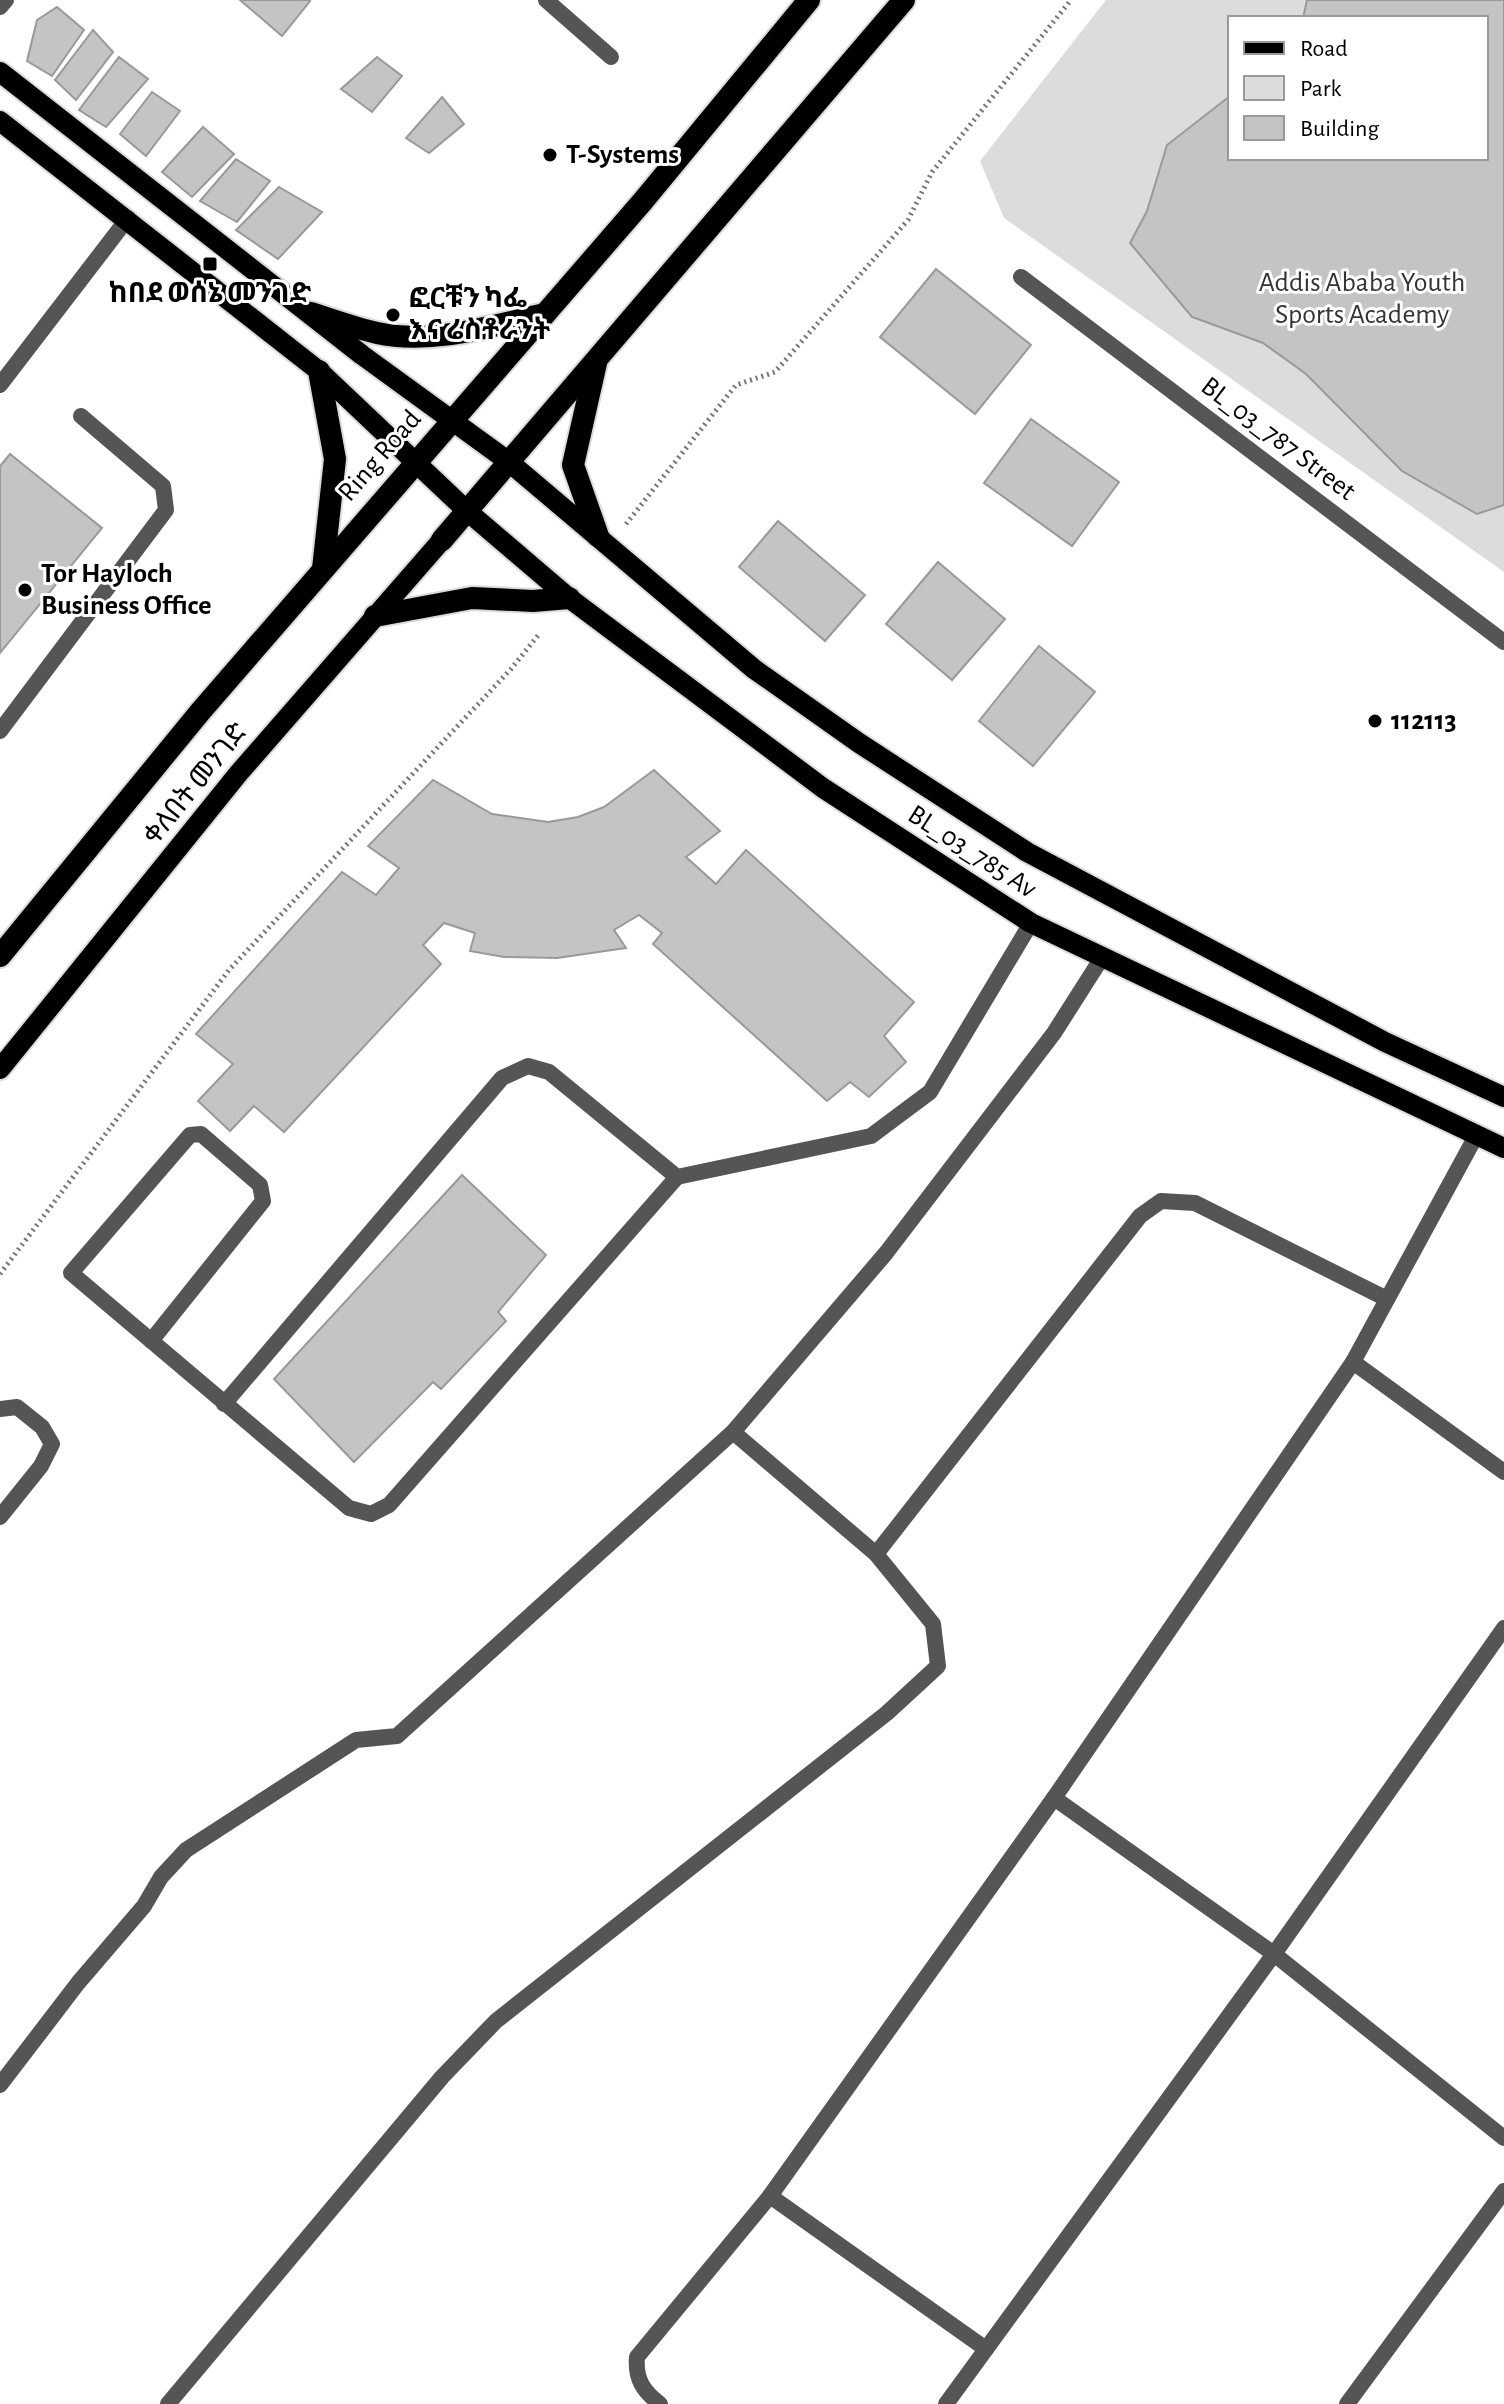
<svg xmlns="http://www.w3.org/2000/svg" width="1504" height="2404" font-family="'Alegreya Sans','Noto Sans Ethiopic',sans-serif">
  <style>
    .green { fill: #dcdcdc; fill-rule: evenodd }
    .building { fill: #c4c4c4; stroke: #999; stroke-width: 2 }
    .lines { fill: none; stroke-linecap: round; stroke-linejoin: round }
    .primary-casing { stroke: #dbdbdb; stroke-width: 24 }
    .trunk-casing { stroke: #dbdbdb; stroke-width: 26 }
    .path { stroke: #777; stroke-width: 5; stroke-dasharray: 2 4; stroke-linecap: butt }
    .service { stroke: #555; stroke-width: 16 }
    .minor { stroke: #555; stroke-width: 16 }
    .primary { stroke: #000; stroke-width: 20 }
    .trunk { stroke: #000; stroke-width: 22 }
    .poi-dot { fill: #000; stroke: #fff; stroke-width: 3 }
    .labels { text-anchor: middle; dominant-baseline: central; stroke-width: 6; stroke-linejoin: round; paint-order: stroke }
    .poi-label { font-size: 28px; font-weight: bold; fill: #000; stroke: #fff; text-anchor: start }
    .park-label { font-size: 28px; fill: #333; stroke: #fff }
    .street-label { font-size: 28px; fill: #000; stroke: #fff }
  </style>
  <rect width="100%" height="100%" fill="#fff"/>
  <path class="green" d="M1106 0H1504V572L1004 218 980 161ZM1230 18H1486V158H1230Z"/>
  <g class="building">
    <path d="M240 0H308L310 1 282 36Z"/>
    <path d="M1307 0H1504V505L1477 514 1402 471 1306 374 1263 343 1192 317 1130 243 1147 211 1167 145 1230 96V158H1486V18H1303Z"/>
    <path d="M57 7 84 30 52 76 27 61 37 20Z"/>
    <path d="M93 30 113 52 76 100 55 80Z"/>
    <path d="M119 57 148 79 106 127 79 110Z"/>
    <path d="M377 57 402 76 372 112 341 89Z"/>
    <path d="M152 92 180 111 146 156 120 134Z"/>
    <path d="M442 97 464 124 429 153 406 138Z"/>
    <path d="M203 127 234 154 192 197 162 172Z"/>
    <path d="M236 159 270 181 237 222 200 201Z"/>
    <path d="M279 187 322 212 278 259 236 230Z"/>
    <path d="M936 269 1031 345 975 414 880 337Z"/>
    <path d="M1031 419 1119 482 1072 546 984 483Z"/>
    <path d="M10 454 102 528 0 653V466Z"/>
    <path d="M778 521 865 595 825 641 739 567Z"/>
    <path d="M938 562 1005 619 952 680 886 624Z"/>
    <path d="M1039 646 1095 692 1033 766 979 721Z"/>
    <path d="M654 770 720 831 686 857 716 884 746 850 914 1002 884 1036 906 1062 869 1097 850 1082 827 1101 653 944 662 933 639 915 614 930 626 948 557 958 504 957 470 951 475 933 444 923 423 945 441 964 284 1132 254 1106 230 1131 198 1101 233 1064 196 1034 342 872 376 895 399 868 368 846 433 780 492 814 548 822 578 817 604 807Z"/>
    <path d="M462 1175 546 1255 498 1312 506 1321 441 1389 433 1382 354 1462 274 1379Z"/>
  </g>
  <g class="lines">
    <g class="primary-casing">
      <g id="primary">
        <path d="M0 72 362 355 509 462 754 669 859 743 1027 852 1385 1042 1504 1097"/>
        <path d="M0 121 319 371 467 511 569 598 823 788 1031 923 1504 1148"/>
        <path d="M0 1069 238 774 442 540"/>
      </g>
    </g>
    <g class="trunk-casing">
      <g id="trunk">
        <path d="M311 313C333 320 355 328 377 333 431 345 492 326 545 314"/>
        <path d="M596 363 573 465 598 536"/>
        <path d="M319 371 335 459 323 569"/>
        <path d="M442 540 904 0"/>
        <path d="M375 616 472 598 533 601 569 598"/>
        <path d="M0 956 200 712 643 201 809 0"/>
      </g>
    </g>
    <g class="path">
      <path d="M626 524 736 385 775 372 908 220 932 172 1071 0"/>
      <path d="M0 1274 229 970 511 669 540 633"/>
    </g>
    <g class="service">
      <path d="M0 731 166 510 163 486 81 416"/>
      <path d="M151 1341 263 1201 260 1185 201 1134 190 1135 71 1273 349 1508 371 1514 389 1505 677 1177"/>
      <path d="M224 1404 502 1078 528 1066 549 1072 677 1177 871 1136 930 1092 1031 923"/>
      <path d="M0 1409 17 1407 42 1427 52 1444 41 1466 0 1517"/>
    </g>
    <g class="minor">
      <path d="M546 0 611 57"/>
      <path d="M0 7 6 0"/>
      <path d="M1021 277 1504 642"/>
      <path d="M0 385 128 218"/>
      <path d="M1353 1362 1504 1472"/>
      <path d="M876 1554 1140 1216 1161 1201 1195 1203 1387 1299"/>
      <path d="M1054 1798 1274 1954 1504 2138"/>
      <path d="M0 2085 78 1983 144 1906 161 1877 186 1850 356 1740 397 1736 733 1432 886 1253 1054 1033 1103 956"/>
      <path d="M770 2196 986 2349"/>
      <path d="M168 2404 442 2077 496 2021 887 1713 938 1666 933 1624 876 1554 733 1432"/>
      <path d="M660 2404C643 2391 635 2379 637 2357L770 2196 1054 1798 1353 1362 1477 1134"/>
      <path d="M946 2404 1274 1954 1504 1628"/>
      <path d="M1347 2404 1504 2191"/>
    </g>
    <use href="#primary" class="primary"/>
    <use href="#trunk" class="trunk"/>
  </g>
  <g class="poi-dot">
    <circle cx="550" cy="155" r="8"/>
    <rect x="202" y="256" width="16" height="16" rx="4"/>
    <circle cx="393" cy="315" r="8"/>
    <circle cx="25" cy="590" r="8"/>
    <circle cx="1375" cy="721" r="8"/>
  </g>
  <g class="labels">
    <g class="poi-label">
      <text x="566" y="155">T-Systems</text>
      <text x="210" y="294" text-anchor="middle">ከበደ ወሰኔ መንገድ</text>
      <text x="409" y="299">ፎርቹን ካፌ<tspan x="409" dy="32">እና ሬስቶራንት</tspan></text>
      <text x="41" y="574">Tor Hayloch<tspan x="41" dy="32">Business Office</tspan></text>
      <text x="1391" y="721">112113</text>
    </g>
    <g class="park-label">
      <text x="1362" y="283">Addis Ababa Youth<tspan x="1362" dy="32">Sports Academy</tspan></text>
    </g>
    <g class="street-label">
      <text transform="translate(1278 439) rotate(37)">BL_03_787 Street</text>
      <text transform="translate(380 456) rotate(-49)">Ring Road</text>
      <text transform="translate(196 784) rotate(-51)">ቀለበት መንገድ</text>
      <text transform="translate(972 852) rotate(33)">BL_03_785 Av</text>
    </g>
  </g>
  <rect x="1228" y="16" width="260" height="144" fill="#ffffff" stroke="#999999" stroke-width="2"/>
  <rect x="1244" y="42" width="40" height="12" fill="#000000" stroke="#999999" stroke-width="2"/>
  <text x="1300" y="56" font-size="24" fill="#000000">Road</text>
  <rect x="1244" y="76" width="40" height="24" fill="#dcdcdc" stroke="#999999" stroke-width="2"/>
  <text x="1300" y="96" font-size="24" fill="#000000">Park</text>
  <rect x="1244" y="116" width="40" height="24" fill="#c4c4c4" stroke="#999999" stroke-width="2"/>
  <text x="1300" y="136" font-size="24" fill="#000000">Building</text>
</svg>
